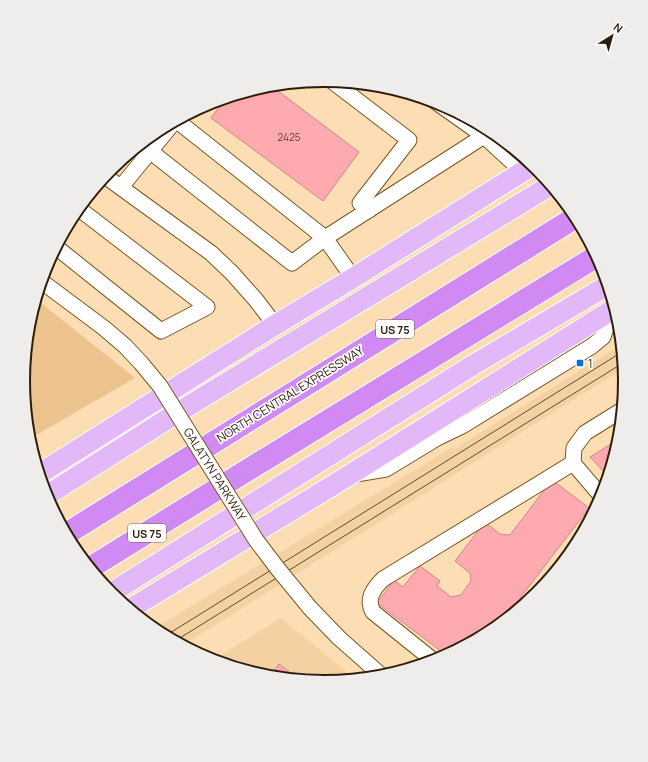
<svg xmlns="http://www.w3.org/2000/svg" width="648" height="762" font-family="Manrope,sans-serif">
  <style>
    .built { fill: #f4d1a2 }
    .green { fill: #ecc38c }
    .building { fill: #ffaab0; stroke: #ca888d }
    .lines { fill: none; stroke-linecap: round; stroke-linejoin: round }
    .minor-casing { stroke: #795723; stroke-width: 17 }
    .major-casing { stroke: #fff; stroke-width: 22 }
    .highway-casing { stroke: #fff; stroke-width: 24 }
    .minor { stroke: #fff; stroke-width: 15 }
    .major { stroke: #e3b8f8; stroke-width: 20 }
    .highway { stroke: #d189f3; stroke-width: 22 }
    .tram { stroke: #5d4a30; stroke-width: 1 }
    .minor-bridge-casing { stroke: #795723; stroke-width: 17; stroke-linecap: butt }
    .minor-bridge { stroke: #fff; stroke-width: 15 }
    .poi-dot { fill: #0072d9; stroke: #fff; stroke-width: 1.5 }
    .labels { text-anchor: middle; dominant-baseline: central; stroke-width: 3.5; stroke-linejoin: round; paint-order: stroke }
    .number-label { font-size: 10px; fill: #624133 }
    .shield { fill: #fff; stroke: #6c6253; stroke-width: 1 }
    .shield-label { font-size: 11px; font-weight: bold; fill: #2d1e09 }
    .poi-label { font-size: 12px; fill: #2d1e09; stroke: #fff; text-anchor: start }
    .street-label { font-size: 12px; fill: #2d1e09; stroke: #fff }
    .rim { fill: none; stroke: #2d1e09; stroke-width: 2 }
  </style>
  <rect width="100%" height="100%" fill="#fdddb3"/>
  <g class="built">
    <path d="M621 345 624 368 183 645 154 629 453 447 454 449Z"/>
    <path d="M281 618 355 679 324 682 265 676 213 660Z"/>
  </g>
  <path class="green" d="M36 299 135 378 29 439 23 381 29 322Z"/>
  <g class="building">
    <path d="M270 85 359 152 323 201 211 118 226 98Z"/>
    <path d="M619 439V440L608 476 590 457Z"/>
    <path d="M552 480 589 508 501 623 491 631 446 655 377 603 394 580 403 587 420 566 440 581 437 586 451 597 461 595 471 581 470 573 455 561 485 522 500 534 510 535Z"/>
    <path d="M279 664 299 680 270 677Z"/>
  </g>
  <g class="lines">
    <g class="minor-casing">
      <g id="minor">
        <path d="M332 81 409 140 360 203 369 210"/>
        <path d="M484 136 523 172"/>
        <path d="M141 144 292 263 325 238 176 120"/>
        <path d="M105 176 211 253 232 273 256 300 275 325"/>
        <path d="M121 187 174 122"/>
        <path d="M56 247 161 331 207 307 78 208"/>
        <path d="M353 278 325 238 484 136 436 102"/>
        <path d="M573 463 574 448 585 433 622 410"/>
        <path d="M356 474 386 469 437 438 462 426 592 346 603 337 612 310"/>
        <path d="M434 661 373 612C366 599 373 589 383 579L573 463 602 497"/>
      </g>
    </g>
    <g class="major-casing">
      <g id="major">
        <path d="M39 474 275 325 353 278 533 165"/>
        <path d="M46 496 177 413 551 185"/>
        <path d="M111 593 473 365 608 285"/>
        <path d="M130 609 348 476 615 308"/>
      </g>
    </g>
    <g class="highway-casing">
      <g id="highway">
        <path d="M66 534 576 217"/>
        <path d="M90 568 246 471 597 256"/>
      </g>
    </g>
    <use href="#minor" class="minor"/>
    <use href="#major" class="major"/>
    <use href="#highway" class="highway"/>
    <g class="tram">
      <path d="M165 636 622 352"/>
      <path d="M175 641 623 363"/>
    </g>
    <g class="minor-bridge-casing">
      <path id="minor-bridge" d="M41 281 104 328 125 346 141 363 160 386 256 540 278 569 310 608 339 638 382 676"/>
    </g>
    <use href="#minor-bridge" class="minor-bridge"/>
  </g>
  <rect class="poi-dot" x="576" y="359" width="8" height="8" rx="2"/>
  <g class="labels">
    <g class="number-label">
      <text x="289" y="137">2425</text>
    </g>
    <g class="shield">
      <rect x="376" y="320" width="38" height="18" rx="3"/>
      <rect x="128" y="524" width="38" height="18" rx="3"/>
    </g>
    <g class="shield-label">
      <text x="395" y="329">US 75</text>
      <text x="147" y="533">US 75</text>
    </g>
    <g class="poi-label">
      <text x="588" y="363">1</text>
    </g>
    <g class="street-label">
      <text transform="translate(290 394) rotate(-32)">NORTH CENTRAL EXPRESSWAY</text>
      <text transform="translate(215 474) rotate(58)">GALATYN PARKWAY</text>
    </g>
  </g>
  <path d="M0 0H648V762H0ZM30 381a294 294 0 1 1 588 0a294 294 0 1 1-588 0Z" fill="#eeedeb" fill-rule="evenodd"/>
  <path class="rim" d="M30 381a294 294 0 1 1 588 0a294 294 0 1 1-588 0Z"/>
  <g transform="translate(612 36) rotate(37)" stroke="#ffffff" stroke-width="3" paint-order="stroke">
  <path d="M0-3L7 15L0 10L-7 15Z" fill="#2d1e09"/>
  <text y="-6" font-size="11" font-weight="bold" text-anchor="middle" fill="#2d1e09">N</text>
  </g>
</svg>
